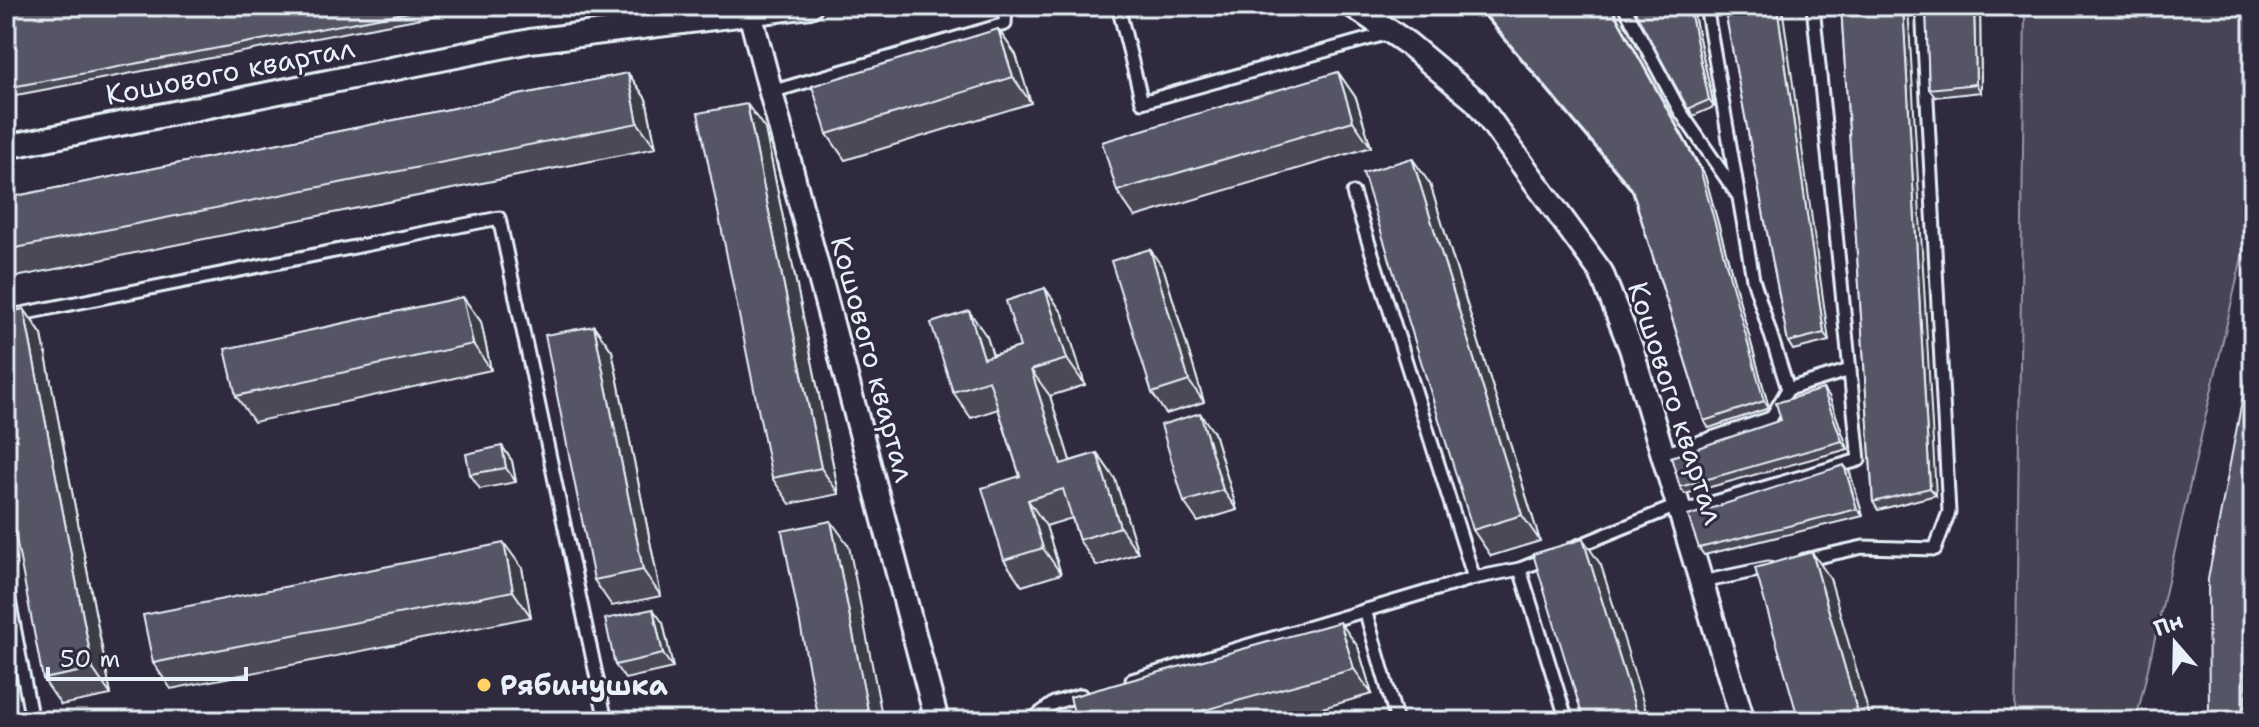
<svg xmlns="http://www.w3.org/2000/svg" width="2259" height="727" font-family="'Shantell Sans',sans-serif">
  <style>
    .green { fill: #464455; stroke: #979aa6; stroke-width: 2 }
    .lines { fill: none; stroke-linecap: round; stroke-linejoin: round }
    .lane-casing { stroke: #e8f1f8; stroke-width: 17 }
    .street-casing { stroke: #e8f1f8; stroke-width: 28 }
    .lane { stroke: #2f2a3d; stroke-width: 11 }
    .street { stroke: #2f2a3d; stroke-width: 22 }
    .wall { fill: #4b4957; stroke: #e8f1f8; stroke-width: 2 }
    .shaded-wall { fill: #3d3c47; stroke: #e8f1f8; stroke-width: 2 }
    .building { fill: #575565; stroke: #e8f1f8; stroke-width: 2 }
    .poi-dot { fill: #ffd166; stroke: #2f2a3d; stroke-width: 3 }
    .labels { text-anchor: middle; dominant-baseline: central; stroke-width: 6; stroke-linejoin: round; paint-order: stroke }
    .street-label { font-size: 28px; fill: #e8f1f8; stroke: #2f2a3d }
    .poi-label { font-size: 28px; font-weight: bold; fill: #e8f1f8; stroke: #2f2a3d; text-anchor: start }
  </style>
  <rect width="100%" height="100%" fill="#2f2a3d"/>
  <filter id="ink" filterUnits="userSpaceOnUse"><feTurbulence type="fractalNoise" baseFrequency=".0125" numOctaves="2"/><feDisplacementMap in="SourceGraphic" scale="16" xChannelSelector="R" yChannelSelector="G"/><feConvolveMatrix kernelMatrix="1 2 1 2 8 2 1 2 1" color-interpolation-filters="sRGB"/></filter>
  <g filter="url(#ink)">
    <path class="green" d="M2025 6H2253V209L2136 721H2015Z"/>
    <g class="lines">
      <g class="lane-casing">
        <g id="lane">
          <path d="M1118 6 1142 102 1389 33"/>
          <path d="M1624 6 1680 111 1737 194"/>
          <path d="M1377 21 1390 6"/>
          <path d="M771 92 1005 24 1006 6"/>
          <path d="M1353 193 1474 578"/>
          <path d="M6 317 499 218 606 721"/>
          <path d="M1788 389 1850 370"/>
          <path d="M1664 454 1771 418 1788 389 1753 279 1706 6"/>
          <path d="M1681 512 1859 460 1813 6"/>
          <path d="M1573 548 1679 505"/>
          <path d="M1550 557 1520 569 1567 721"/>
          <path d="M1804 560 1863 547 1935 549 1949 512 1922 6"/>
          <path d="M1702 582 1768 568"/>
          <path d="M6 584 32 721"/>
          <path d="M1365 610 1397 721"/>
          <path d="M1132 680 1474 578 1520 569"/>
          <path d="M1030 721 1054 703 1081 695"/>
        </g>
      </g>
      <g class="street-casing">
        <g id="street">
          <path d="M1353 6 1407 43 1476 101 1601 272 1631 348 1743 721"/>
          <path d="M750 13 937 721"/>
          <path d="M6 147 530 41 810 6"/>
        </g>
      </g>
      <use href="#lane" class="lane"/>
      <use href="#street" class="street"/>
    </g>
    <g class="wall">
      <path d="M6 6H485L6 97Z"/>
      <path d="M1476 6H1611L1705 176 1769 408 1709 428 1704 421 1632 191Z"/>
      <path d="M1632 6H1692L1714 107 1693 116Z"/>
      <path d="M1724 6 1829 341 1793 350 1788 342Z"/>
      <path d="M1841 6 1936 495 1878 510 1873 502Z"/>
      <path d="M1926 6H1980L1981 92 1935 97 1929 89Z"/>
      <path d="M998 29 1016 55 1031 103 845 160 827 134Z"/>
      <path d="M1338 72 1356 98 1371 147 1135 217 1117 191Z"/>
      <path d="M628 73 646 99 656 148 6 279V198Z"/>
      <path d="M765 129 839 494 790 504 772 478Z"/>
      <path d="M1430 184 1540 541 1491 556 1473 530Z"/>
      <path d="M1164 270 1204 402 1166 414 1152 393Z"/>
      <path d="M1045 288 1063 314 1085 385 1050 396 1070 461 1097 453 1115 479 1138 553 1097 566 1079 540 1072 518 1046 526 1061 574 1022 586 1004 560 1020 476 998 409 971 418 953 392 987 337 993 355 1020 347Z"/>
      <path d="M463 297 481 322 491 370 254 422 236 396Z"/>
      <path d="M24 309 42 335 111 695 61 705 43 679Z"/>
      <path d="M594 326 612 351 661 596 612 606 594 580Z"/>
      <path d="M1823 389 1829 396 1848 449 1685 494 1680 487 1781 420Z"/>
      <path d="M1214 433 1237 510 1198 522 1184 502Z"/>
      <path d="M502 446 512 461 516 482 480 489 470 474Z"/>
      <path d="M1850 473 1863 516 1704 555 1699 548Z"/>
      <path d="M522 568 531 617 171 689 153 663Z"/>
      <path d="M1340 622 1358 647 1372 694 1276 721H1076Z"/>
      <path d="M663 623 673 668 625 679 615 665Z"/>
    </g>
    <g class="shaded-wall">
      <path d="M1610 6 1705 176 1769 408 1764 401Z"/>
      <path d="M1689 6H1692L1714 107 1709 100Z"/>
      <path d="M1777 6H1782L1829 341 1824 333Z"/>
      <path d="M1903 6H1908L1936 495 1930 488Z"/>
      <path d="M1974 6H1980L1981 92 1976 84Z"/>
      <path d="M998 29 1016 55 1031 103 1013 77Z"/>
      <path d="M1338 72 1356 98 1371 147 1353 121Z"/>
      <path d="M628 73 646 99 656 148 638 123Z"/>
      <path d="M747 104 765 129 839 494 821 468Z"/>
      <path d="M1412 158 1430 184 1540 541 1522 515Z"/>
      <path d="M1150 249 1164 270 1204 402 1189 381Z"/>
      <path d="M1045 288 1063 314 1085 385 1067 359Z"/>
      <path d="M463 297 481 322 491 370 473 344Z"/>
      <path d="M24 309 42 335 111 695 93 669Z"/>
      <path d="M969 311 987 337 1002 384 984 358Z"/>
      <path d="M594 326 612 351 661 596 643 570Z"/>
      <path d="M1031 370 1050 396 1079 490 1061 464Z"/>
      <path d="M1823 389 1829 396 1848 449 1842 441Z"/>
      <path d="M1200 413 1214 433 1237 510 1223 490Z"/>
      <path d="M502 446 512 461 516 482 506 468Z"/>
      <path d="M1097 453 1115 479 1138 553 1120 527Z"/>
      <path d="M1844 465 1850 473 1863 516 1857 509Z"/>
      <path d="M1028 500 1046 526 1061 574 1043 548Z"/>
      <path d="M831 521 849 546 883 721H870Z"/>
      <path d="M1583 539 1601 565 1649 721H1639Z"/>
      <path d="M2253 539V574L2251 586 2250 721H2245L2246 578Z"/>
      <path d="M504 543 522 568 531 617 513 591Z"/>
      <path d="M1812 552 1830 578 1871 721H1860Z"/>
      <path d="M653 609 663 623 673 668 663 654Z"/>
      <path d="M1340 622 1358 647 1372 694 1354 669Z"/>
    </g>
    <g class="building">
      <path d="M6 6H441L6 88Z"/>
      <path d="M1478 6H1610L1700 169 1764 401 1704 421 1632 189Z"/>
      <path d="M1632 6H1689L1709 100 1688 109Z"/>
      <path d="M1724 6H1777L1824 333 1788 342Z"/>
      <path d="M1841 6H1903L1930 488 1873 502Z"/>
      <path d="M1926 6H1974L1976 84 1929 89Z"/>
      <path d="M998 29 1013 77 827 134 812 86Z"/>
      <path d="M1338 72 1353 121 1117 191 1102 142Z"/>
      <path d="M628 73 638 123 6 250V198Z"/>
      <path d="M747 104 821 468 772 478 698 113Z"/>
      <path d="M1412 158 1522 515 1473 530 1363 173Z"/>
      <path d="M1150 249 1189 381 1152 393 1111 261Z"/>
      <path d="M1045 288 1067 359 1031 370 1061 464 1097 453 1120 527 1079 540 1063 489 1028 500 1043 548 1004 560 982 488 1020 476 989 380 953 392 931 323 969 311 984 358 1020 347 1006 301Z"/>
      <path d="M463 297 473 344 236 396 225 349Z"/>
      <path d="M24 309 93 669 43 679 6 486V313Z"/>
      <path d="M594 326 643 570 594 580 545 335Z"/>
      <path d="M2253 343V539L2246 578 2245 721H2209L2208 579Z"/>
      <path d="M1823 389 1842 441 1680 487 1671 457 1781 420 1776 403Z"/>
      <path d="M1200 413 1223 490 1184 502 1161 425Z"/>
      <path d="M502 446 506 468 470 474 466 454Z"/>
      <path d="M1844 465 1857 509 1699 548 1688 516Z"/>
      <path d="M831 521 870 721H819L782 531Z"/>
      <path d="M1583 539 1639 721H1584L1533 554Z"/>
      <path d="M504 543 513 591 153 663 143 615Z"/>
      <path d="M1812 552 1860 721H1799L1755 568Z"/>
      <path d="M653 609 663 654 615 665 605 619Z"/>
      <path d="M1340 622 1354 669 1165 721H1076L1070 697Z"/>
    </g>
  </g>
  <circle class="poi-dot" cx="484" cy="685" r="8"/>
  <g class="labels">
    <g class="street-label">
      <text transform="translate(230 71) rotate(-11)">Кошового квартал</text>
      <text transform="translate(873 359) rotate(75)">Кошового квартал</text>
      <text transform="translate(1676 403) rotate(72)">Кошового квартал</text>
    </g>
    <g class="poi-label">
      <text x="500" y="685">Рябинушка</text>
    </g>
  </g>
  <rect width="2259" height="727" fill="none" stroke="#2f2a3d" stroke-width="32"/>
  <rect x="16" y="16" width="2227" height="695" fill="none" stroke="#e8f1f8" stroke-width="3" filter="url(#ink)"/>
  <g transform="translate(2175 643) rotate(340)" stroke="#2f2a3d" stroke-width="6" paint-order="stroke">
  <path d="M0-6L14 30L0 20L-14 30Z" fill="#e8f1f8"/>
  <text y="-12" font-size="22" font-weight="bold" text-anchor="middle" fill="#e8f1f8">Пн</text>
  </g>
  <path d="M48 667v12h198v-12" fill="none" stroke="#e8f1f8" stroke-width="4"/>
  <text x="60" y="667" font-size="24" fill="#e8f1f8" stroke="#2f2a3d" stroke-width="6" paint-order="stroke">50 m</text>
</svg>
